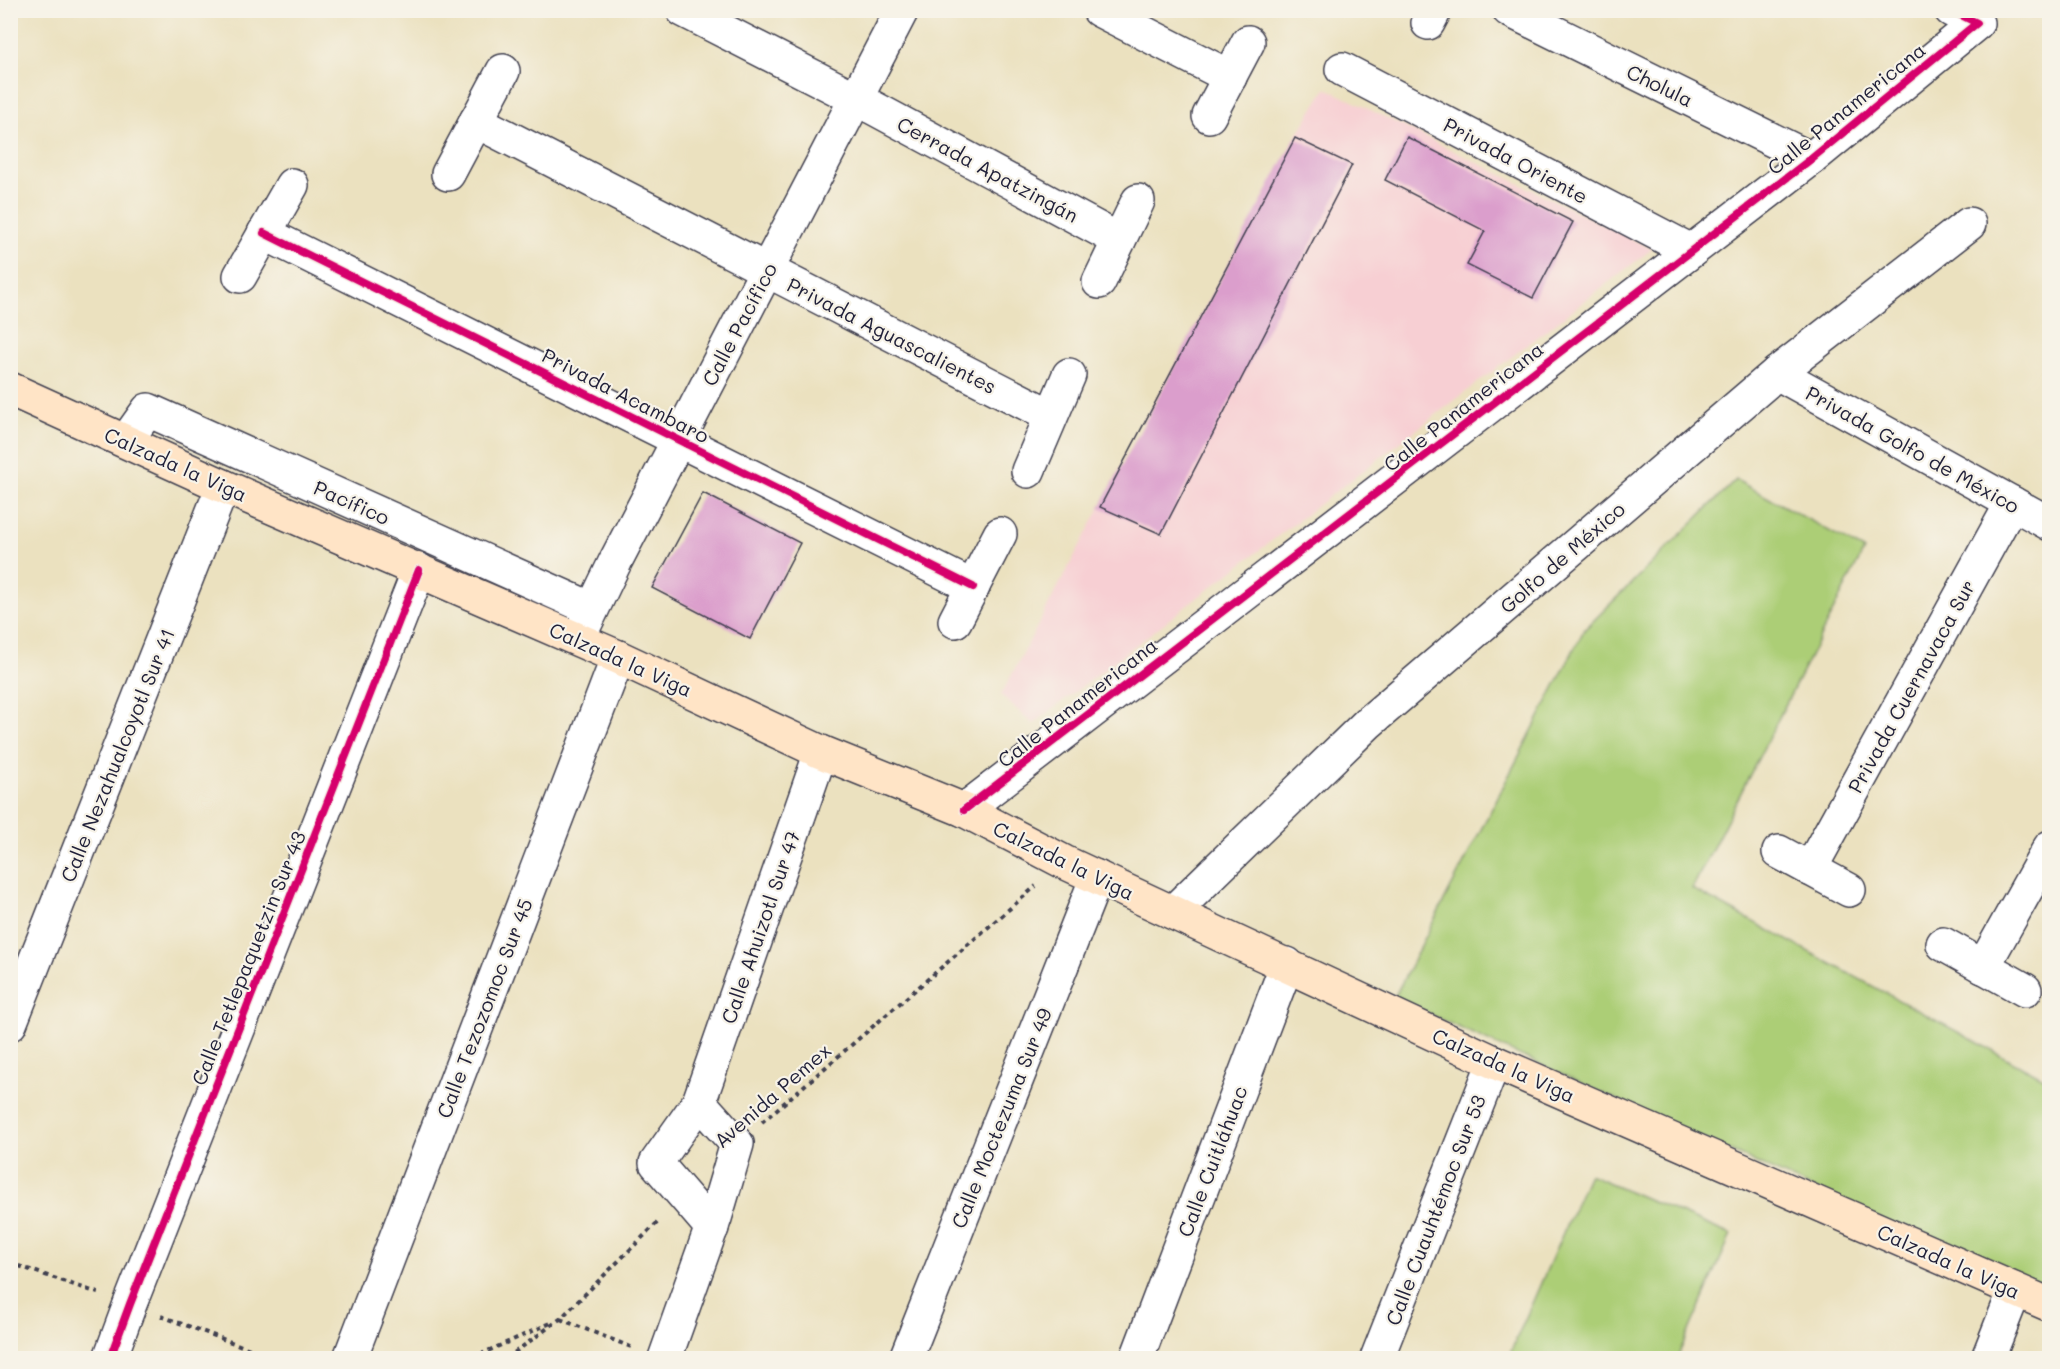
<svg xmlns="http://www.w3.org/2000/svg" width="2060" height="1369" font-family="Mali,sans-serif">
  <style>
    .built { fill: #f7cfd3 }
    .green { fill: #acce76; stroke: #677858; stroke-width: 1.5 }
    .building { fill: #db9ecc }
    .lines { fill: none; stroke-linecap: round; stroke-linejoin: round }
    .minor-casing { stroke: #403f4f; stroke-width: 36 }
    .secondary-casing { stroke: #403f4f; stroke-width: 36 }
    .path { stroke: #403f4f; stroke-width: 4; stroke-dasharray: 4.5 4.5; stroke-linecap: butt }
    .minor { stroke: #fff; stroke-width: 33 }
    .secondary { stroke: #ffe4c6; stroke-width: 33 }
    .cycleway-casing { stroke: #f7f3e8; stroke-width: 11 }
    .cycleway { stroke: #d6006c; stroke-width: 8 }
    .labels { text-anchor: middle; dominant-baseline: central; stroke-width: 4.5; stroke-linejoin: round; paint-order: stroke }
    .street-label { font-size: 20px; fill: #22223b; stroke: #f7f3e8 }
  </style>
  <rect width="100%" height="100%" fill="#f7f3e8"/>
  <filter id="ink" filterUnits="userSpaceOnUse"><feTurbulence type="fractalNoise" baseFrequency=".0167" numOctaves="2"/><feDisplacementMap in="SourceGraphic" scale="12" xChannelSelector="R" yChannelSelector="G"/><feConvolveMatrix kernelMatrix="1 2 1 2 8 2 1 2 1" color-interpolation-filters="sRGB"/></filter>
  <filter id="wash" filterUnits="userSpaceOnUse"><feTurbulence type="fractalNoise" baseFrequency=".008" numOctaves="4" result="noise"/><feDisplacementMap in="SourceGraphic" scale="24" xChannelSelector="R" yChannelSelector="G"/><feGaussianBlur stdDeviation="1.35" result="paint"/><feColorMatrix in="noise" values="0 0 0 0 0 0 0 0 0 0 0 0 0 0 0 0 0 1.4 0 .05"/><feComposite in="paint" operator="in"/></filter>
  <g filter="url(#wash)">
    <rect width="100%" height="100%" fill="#ebe1bf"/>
    <path class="built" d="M1326 88 1652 249 1033 724 1001 695 1295 138Z"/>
    <g class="green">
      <path d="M1736 480 1864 550 1692 889 2049 1081V1296L1394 998 1584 630Z"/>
      <path d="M1589 1174 1731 1235 1677 1358H1508Z"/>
    </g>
    <g id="blocks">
      <g class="building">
        <path d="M1407 137 1573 222 1533 298 1467 265 1485 231 1385 180Z"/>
        <path d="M1295 138 1352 165 1161 534 1100 507Z"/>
        <path d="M703 493 800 543 750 639 652 588Z"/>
      </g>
    </g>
  </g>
  <g filter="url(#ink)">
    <use href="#blocks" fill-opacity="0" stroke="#403f4f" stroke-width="1.5"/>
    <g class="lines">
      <g class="minor-casing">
        <g id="minor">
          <path d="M683 10 857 99 1119 240"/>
          <path d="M1099 10 1230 77"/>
          <path d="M1509 10 1811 159"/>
          <path d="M1428 23 1435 10"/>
          <path d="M1342 69 1691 251"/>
          <path d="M1209 116 1248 42"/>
          <path d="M476 121 1051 416"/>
          <path d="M448 174 503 71"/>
          <path d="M264 233 973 587"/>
          <path d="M240 276 292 185"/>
          <path d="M1099 282 1138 201"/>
          <path d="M1777 373 2050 524"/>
          <path d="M126 441 148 410 592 609"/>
          <path d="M1028 471 1069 375"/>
          <path d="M955 621 1000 534"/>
          <path d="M578 639 616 560 902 10"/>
          <path d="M964 810 1811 159 1977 23 1951 10"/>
          <path d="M1779 852 1849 890"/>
          <path d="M1810 869 2012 503"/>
          <path d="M1173 912 1368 723 1777 373 1969 224"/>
          <path d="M1943 944 2025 990"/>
          <path d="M1983 967 2050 847"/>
          <path d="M10 1024 223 486"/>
          <path d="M712 1228 656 1163 699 1102 821 752"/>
          <path d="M110 1358 130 1304 419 570"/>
          <path d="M350 1358 618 657"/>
          <path d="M665 1358 715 1218 737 1144 699 1102"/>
          <path d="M906 1358 1097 877"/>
          <path d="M1137 1358 1287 964"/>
          <path d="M1377 1358 1494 1062"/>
          <path d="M1988 1358 2015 1290"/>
        </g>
      </g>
      <g class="secondary-casing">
        <path id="secondary" d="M10 389 223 486 618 657 821 752 964 810 1064 862 1494 1062 2050 1305"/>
      </g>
      <g class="path">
        <path d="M762 1122 1036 886"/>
        <path d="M10 1263 98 1293"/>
        <path d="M161 1316 274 1358"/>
        <path d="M560 1319 631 1347"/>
        <path d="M472 1358 553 1322"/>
        <path d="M507 1358 560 1319 659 1221"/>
      </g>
      <use href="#minor" class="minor"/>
      <use href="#secondary" class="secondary"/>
      <g class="cycleway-casing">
        <g id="cycleway">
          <path d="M264 233 973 587"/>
          <path d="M964 810 1811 159 1977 23 1951 10"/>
          <path d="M110 1358 130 1304 419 570"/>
        </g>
      </g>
      <use href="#cycleway" class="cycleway"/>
    </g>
  </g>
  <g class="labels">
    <g class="street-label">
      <text transform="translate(1660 85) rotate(26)">Cholula</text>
      <text transform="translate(1846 108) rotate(-39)">Calle Panamericana</text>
      <text transform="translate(1516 160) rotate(28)">Privada Oriente</text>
      <text transform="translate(988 169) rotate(28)">Cerrada Apatzingán</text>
      <text transform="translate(739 324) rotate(-62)">Calle Pacífico</text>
      <text transform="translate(892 335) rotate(27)">Privada Aguascalientes</text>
      <text transform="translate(626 395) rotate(27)">Privada Acambaro</text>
      <text transform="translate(1463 406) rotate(-38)">Calle Panamericana</text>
      <text transform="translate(1913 449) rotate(29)">Privada Golfo de México</text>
      <text transform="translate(176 464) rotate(24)">Calzada la Viga</text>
      <text transform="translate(352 502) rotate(24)">Pacífico</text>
      <text transform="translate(1562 557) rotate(-41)">Golfo de México</text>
      <text transform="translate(621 659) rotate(24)">Calzada la Viga</text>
      <text transform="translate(1911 686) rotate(-61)">Privada Cuernavaca Sur</text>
      <text transform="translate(1077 702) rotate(-38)">Calle Panamericana</text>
      <text transform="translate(117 755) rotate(-68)">Calle Nezahualcoyotl Sur 41</text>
      <text transform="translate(1064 860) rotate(26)">Calzada la Viga</text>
      <text transform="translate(760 927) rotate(-71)">Calle Ahuizotl Sur 47</text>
      <text transform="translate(248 958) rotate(-68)">Calle Tetlepaquetzin Sur 43</text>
      <text transform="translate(484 1008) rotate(-69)">Calle Tezozomoc Sur 45</text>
      <text transform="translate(1504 1065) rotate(24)">Calzada la Viga</text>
      <text transform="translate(772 1095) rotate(-41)">Avenida Pemex</text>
      <text transform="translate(1001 1118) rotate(-68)">Calle Moctezuma Sur 49</text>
      <text transform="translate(1212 1161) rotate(-69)">Calle Cuitláhuac</text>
      <text transform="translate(1435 1210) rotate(-69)">Calle Cuauhtémoc Sur 53</text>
      <text transform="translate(1949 1261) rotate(24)">Calzada la Viga</text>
    </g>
  </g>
  <rect width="2060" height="1369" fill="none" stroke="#f7f3e8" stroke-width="36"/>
</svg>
